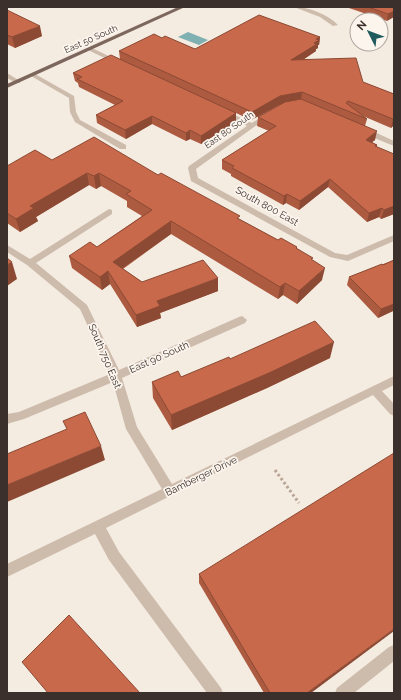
<svg xmlns="http://www.w3.org/2000/svg" width="401" height="700" font-family="Raleway,sans-serif">
  <style>
    .water { fill: #7fb0b2 }
    .lines { fill: none; stroke-linecap: round; stroke-linejoin: round }
    .path { stroke: #b9a596; stroke-width: 3; stroke-dasharray: 2.5 2.5; stroke-linecap: butt }
    .minor { fill: #cdbbac; fill-rule: evenodd }
    .major { fill: #7d675c; fill-rule: evenodd }
    .wall { fill: #ac5a40 }
    .shaded-wall { fill: #8c4a34 }
    .building { fill: #c8694b; stroke: #8c4a34 }
    .labels { text-anchor: middle; dominant-baseline: central; stroke-width: 3.5; stroke-linejoin: round; paint-order: stroke }
    .far-street-label { font-size: 9px; fill: #3b302b; stroke: #fbf5ee }
    .street-label { font-size: 10px; fill: #3b302b; stroke: #fbf5ee }
  </style>
  <rect width="100%" height="100%" fill="#f4ebe1"/>
  <path class="water" d="M188 32 208 40 199 45 178 37Z"/>
  <g class="lines">
    <path class="path" d="M275 470 299 503"/>
    <g class="minor">
      <path d="M294 7C309 7 327 14 338 25L333 26 320 17Z"/>
      <path d="M90 47 121 62 122 63 117 64 88 50V48Z"/>
      <path d="M7 73 20 81V83H16L7 78Z"/>
      <path d="M31 74H35L74 96 76 112 80 120 126 145V149H120L75 122 70 112 69 98 31 76Z"/>
      <path d="M222 111H226L252 123 267 113 272 114 196 169 198 178 335 253 347 255 394 235V241L348 261 330 257 191 181 188 168 189 166 247 126 222 113Z"/>
      <path d="M362 129H368L394 141V146L362 133Z"/>
      <path d="M109 209 112 210V214L36 263 87 305 119 370 239 317 242 316 247 320 245 323 122 378 137 427 172 484 394 376V385L382 391 394 404V416L390 414 373 395 106 528 119 552 221 688 223 693H207L109 560 95 534 7 577V564L162 489 126 429 113 382 24 419 7 424V414L19 412 110 374 80 309 27 265 7 252V245L30 259Z"/>
      <path d="M394 645V661L354 693H335L337 688 389 647Z"/>
    </g>
    <path class="major" d="M178 7H185L7 88V84Z"/>
  </g>
  <g class="wall">
    <path d="M346 7H394L387 21Z"/>
    <path d="M7 10 42 36 15 48 7 44Z"/>
    <path d="M320 37 319 45H318V48L316 49V51L303 60 394 94V126H393L391 128 363 116 367 119 365 126 375 140 372 142 377 145V147L394 214 381 219 379 217 367 222 328 187 299 210 286 203 283 205 231 176V174L222 169V160L269 131 257 126 258 117 282 104 279 105 251 120 236 113V122L201 144 190 139 186 141 152 124 126 139 97 123 96 115 115 105 79 87 78 83 75 81 73 73 120 59 119 51 162 38 195 49Z"/>
    <path d="M52 160 158 175 278 240 297 247V249L313 261 322 280 297 304 283 295 278 299 171 234 123 269 142 282 218 291 160 313 161 318 137 327 110 284 102 290 72 268 69 256 97 247 142 216 127 207V201L101 186 96 189 89 185 36 217 38 221 20 232 7 223V166Z"/>
    <path d="M394 260V312L393 311 378 318 347 285 349 277Z"/>
    <path d="M330 358 267 388 172 430 153 398 152 382 181 377 230 359Z"/>
    <path d="M199 574 311 693H264L199 583Z"/>
  </g>
  <g class="shaded-wall">
    <path d="M394 11V17L387 21 388 14Z"/>
    <path d="M40 26 42 36 15 48 12 37Z"/>
    <path d="M320 37 319 45H318V48L316 49V51L290 68 291 60 316 39Z"/>
    <path d="M302 92 301 101 279 105 251 120 252 112 280 96Z"/>
    <path d="M236 113V122L201 144V136Z"/>
    <path d="M152 116V124L126 139 125 130Z"/>
    <path d="M394 118 393 126 391 128 393 119Z"/>
    <path d="M190 130V139L186 141V133Z"/>
    <path d="M377 131 375 140 364 148 366 140Z"/>
    <path d="M87 173 89 185 36 217 38 221 20 232 16 219 30 206Z"/>
    <path d="M99 173 101 186 96 189 94 176Z"/>
    <path d="M330 179 328 187 299 210 300 201Z"/>
    <path d="M287 194 286 203 283 205 284 196Z"/>
    <path d="M394 206V214L381 219 384 210Z"/>
    <path d="M382 208 379 217 367 222 369 213Z"/>
    <path d="M171 221V234L114 274 113 262Z"/>
    <path d="M12 262 17 279 7 286V265Z"/>
    <path d="M325 268 322 280 297 304 299 291Z"/>
    <path d="M108 271 110 284 102 290 100 277Z"/>
    <path d="M218 278V291L160 313 161 318 137 327 136 315 157 301Z"/>
    <path d="M285 283 283 295 278 299 280 287Z"/>
    <path d="M394 304V309L393 311 378 318 381 309Z"/>
    <path d="M334 342 330 358 267 388 172 430 171 415Z"/>
    <path d="M101 446 105 460 7 502V485Z"/>
    <path d="M394 629V631L311 693H307Z"/>
  </g>
  <g class="building">
    <path d="M368 7H394V11L388 14Z"/>
    <path d="M7 10 40 26 12 37 7 35Z"/>
    <path d="M259 15 320 37 316 39 319 40 314 43 317 44 291 60 356 58 363 82 394 94V118L393 119 348 101 346 103 367 119 302 92 280 96 252 112 119 51 154 34 162 38 165 36 195 49Z"/>
    <path d="M111 55 236 113 201 136 190 130 186 133 152 116 125 130 96 115 123 101 77 79 82 77 73 73Z"/>
    <path d="M301 99 377 131 366 140 377 145 375 146 394 154V206L384 210 382 208 369 213 330 179 300 201 287 194 284 196 232 168 234 166 222 160 276 126 258 117 285 102Z"/>
    <path d="M94 137 158 175 161 173 240 216 237 218 278 240 281 238 297 247 296 248 313 258 311 259 325 268 299 291 285 283 280 287 171 221 113 262 142 282 203 260 218 278 157 301 160 306 136 315 108 271 100 277 69 256 90 242 97 247 152 210 126 194 131 191 99 173 94 176 87 173 30 206 34 208 16 219 7 213V166L35 150 52 160Z"/>
    <path d="M7 258 12 262 7 265Z"/>
    <path d="M394 260V304L381 309 349 277 382 264 383 265Z"/>
    <path d="M315 321 334 342 269 373 171 415 152 382 178 371 181 377 229 357 230 359Z"/>
    <path d="M85 412 101 446 7 485V454L67 429 63 421Z"/>
    <path d="M394 453V629L307 693H270L199 574Z"/>
    <path d="M69 615 140 693H48L22 662Z"/>
  </g>
  <g class="labels">
    <g class="far-street-label">
      <text transform="translate(91 39) rotate(-24)">East 50 South</text>
      <text transform="translate(229 130) rotate(-35)">East 80 South</text>
    </g>
    <g class="street-label">
      <text transform="translate(267 206) rotate(29)">South 800 East</text>
      <text transform="translate(105 356) rotate(67)">South 750 East</text>
      <text transform="translate(159 357) rotate(-24)">East 90 South</text>
      <text transform="translate(201 476) rotate(-26)">Bamberger Drive</text>
    </g>
  </g>
  <rect width="401" height="700" fill="none" stroke="#3b302b" stroke-width="16"/>
  <g transform="translate(369 32) rotate(312)"><circle r="19" fill="#fbf5ee" stroke="#aea6a0"/>
  <path d="M0-3L7 15L0 10L-7 15Z" fill="#1f5a5e"/>
  <text y="-6" font-size="11" font-weight="bold" text-anchor="middle" fill="#3b302b">N</text>
  </g>
</svg>
